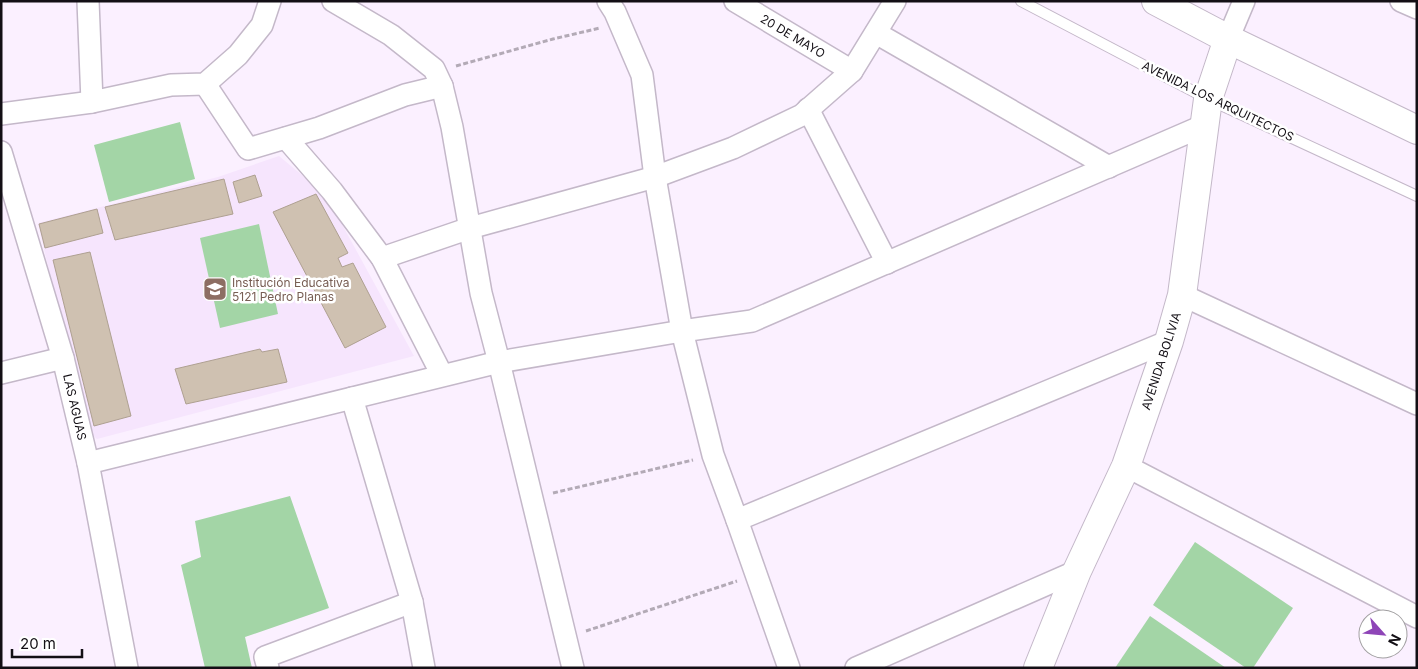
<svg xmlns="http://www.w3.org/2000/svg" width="1418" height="669" font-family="Inter,sans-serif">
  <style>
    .built { fill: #f6e5fd }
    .green { fill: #a3d5a6 }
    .building { fill: #cfc1b1; stroke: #aea091 }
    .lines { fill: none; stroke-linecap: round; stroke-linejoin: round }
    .lane-casing { stroke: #c4b8c9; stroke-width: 12 }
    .street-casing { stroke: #c4b8c9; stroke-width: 24 }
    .secondary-casing { stroke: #c4b8c9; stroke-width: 30 }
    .primary-casing { stroke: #c4b8c9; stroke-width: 30 }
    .path { stroke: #b3aab6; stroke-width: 3; stroke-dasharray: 5 2.5; stroke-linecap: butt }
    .lane { stroke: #fff; stroke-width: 10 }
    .street { stroke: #fff; stroke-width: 21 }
    .secondary { stroke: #fff; stroke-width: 28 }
    .primary { stroke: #fff; stroke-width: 28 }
    .labels { text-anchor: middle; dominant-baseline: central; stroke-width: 5; stroke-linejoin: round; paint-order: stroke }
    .street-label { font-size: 12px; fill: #130f15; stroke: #fff }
    .education-label { font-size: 12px; fill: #785e54; stroke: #fff; text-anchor: start }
  </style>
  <rect width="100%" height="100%" fill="#fbf0ff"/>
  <path class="built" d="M279 156 326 195 414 356 97 439 90 433 70 362 38 223 218 177Z"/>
  <g class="green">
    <path d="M180 122 195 179 109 202 94 145Z"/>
    <path d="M259 224 278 314 220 328 200 238Z"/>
    <path d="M290 496 329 608 245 637 252 668H205L181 565 201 557 195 521Z"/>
    <path d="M1195 542 1293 608 1253 668H1246L1153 605Z"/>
    <path d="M1150 616 1226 668H1115Z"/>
  </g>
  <g class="building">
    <path d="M255 175 262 196 239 203 233 182Z"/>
    <path d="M224 179 233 214 115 240 105 207Z"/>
    <path d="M316 194 348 253 338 258 342 267 353 263 386 327 345 348 273 212Z"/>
    <path d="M97 209 103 233 45 248 39 224Z"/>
    <path d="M90 252 131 416 94 426 53 260Z"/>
    <path d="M260 349 262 352 278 349 287 382 186 404 175 369Z"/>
  </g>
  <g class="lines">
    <g class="lane-casing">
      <path id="lane" d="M1021 1 1208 99 1417 196"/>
    </g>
    <g class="street-casing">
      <g id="street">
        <path d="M88 1 92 102"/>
        <path d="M333 1 391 35 434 69 442 86 452 127 481 293 499 362 573 668"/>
        <path d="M608 1 615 12 642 75 655 177 682 331 713 455 737 520 789 668"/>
        <path d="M735 1 852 71"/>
        <path d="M1401 1 1417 8"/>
        <path d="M876 33 1109 167"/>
        <path d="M1228 39 1244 1"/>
        <path d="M205 84 248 149 319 128 405 95 442 86"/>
        <path d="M808 109 887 263"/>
        <path d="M1 114 92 102 171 85 205 84 238 55 262 25 270 1"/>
        <path d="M286 138 332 191 382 258 442 375"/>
        <path d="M1 152 63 358 88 463 127 668"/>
        <path d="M382 258 470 228 655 177 733 148 802 115 852 71 895 1"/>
        <path d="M1182 295 1417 404"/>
        <path d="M1 373 63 358"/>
        <path d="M352 398 412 602 424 668"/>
        <path d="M88 463 499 362 682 331 752 321 1205 125"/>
        <path d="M1126 466 1417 617"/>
        <path d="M737 520 1169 341"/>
        <path d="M268 668 265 657 412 602"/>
        <path d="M856 668 1077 571"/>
      </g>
    </g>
    <g class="secondary-casing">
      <path id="secondary" d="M1038 668 1077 571 1126 466 1169 341 1182 295 1208 99 1228 39"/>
    </g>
    <g class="primary-casing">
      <path id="primary" d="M1156 1 1228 39 1417 130"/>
    </g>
    <g class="path">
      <path d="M456 66 553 39 600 28"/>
      <path d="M553 493 693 460"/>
      <path d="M586 631 737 581"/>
    </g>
    <use href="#lane" class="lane"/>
    <use href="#street" class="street"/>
    <use href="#secondary" class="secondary"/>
    <use href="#primary" class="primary"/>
  </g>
  <defs>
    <g id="school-square" transform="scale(1.25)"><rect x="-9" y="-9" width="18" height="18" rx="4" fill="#8d6e63" stroke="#fff"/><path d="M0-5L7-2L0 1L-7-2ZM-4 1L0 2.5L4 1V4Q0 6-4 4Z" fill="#fff"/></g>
  </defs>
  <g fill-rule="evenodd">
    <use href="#school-square" x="215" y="289"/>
  </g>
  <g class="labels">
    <g class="street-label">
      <text transform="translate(793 36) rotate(31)">20 DE MAYO</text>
      <text transform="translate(1218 101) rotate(26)">AVENIDA LOS ARQUITECTOS</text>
      <text transform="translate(1161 361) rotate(-72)">AVENIDA BOLIVIA</text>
      <text transform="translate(75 407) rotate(77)">LAS AGUAS</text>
    </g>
    <g class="education-label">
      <text x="232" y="282">Institución Educativa<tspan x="232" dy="14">5121 Pedro Planas</tspan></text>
    </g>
  </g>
  <rect width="1418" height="669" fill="none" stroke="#130f15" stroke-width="5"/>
  <g transform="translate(1383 634) rotate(117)"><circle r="24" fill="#ffffff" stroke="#a19fa1"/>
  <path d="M0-4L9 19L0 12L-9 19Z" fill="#8e45b7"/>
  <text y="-8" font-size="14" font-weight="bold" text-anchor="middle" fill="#130f15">N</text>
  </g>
  <path d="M12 649v8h70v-8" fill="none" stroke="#130f15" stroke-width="2.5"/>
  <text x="20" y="649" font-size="15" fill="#130f15" stroke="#ffffff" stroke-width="4" paint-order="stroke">20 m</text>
</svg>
